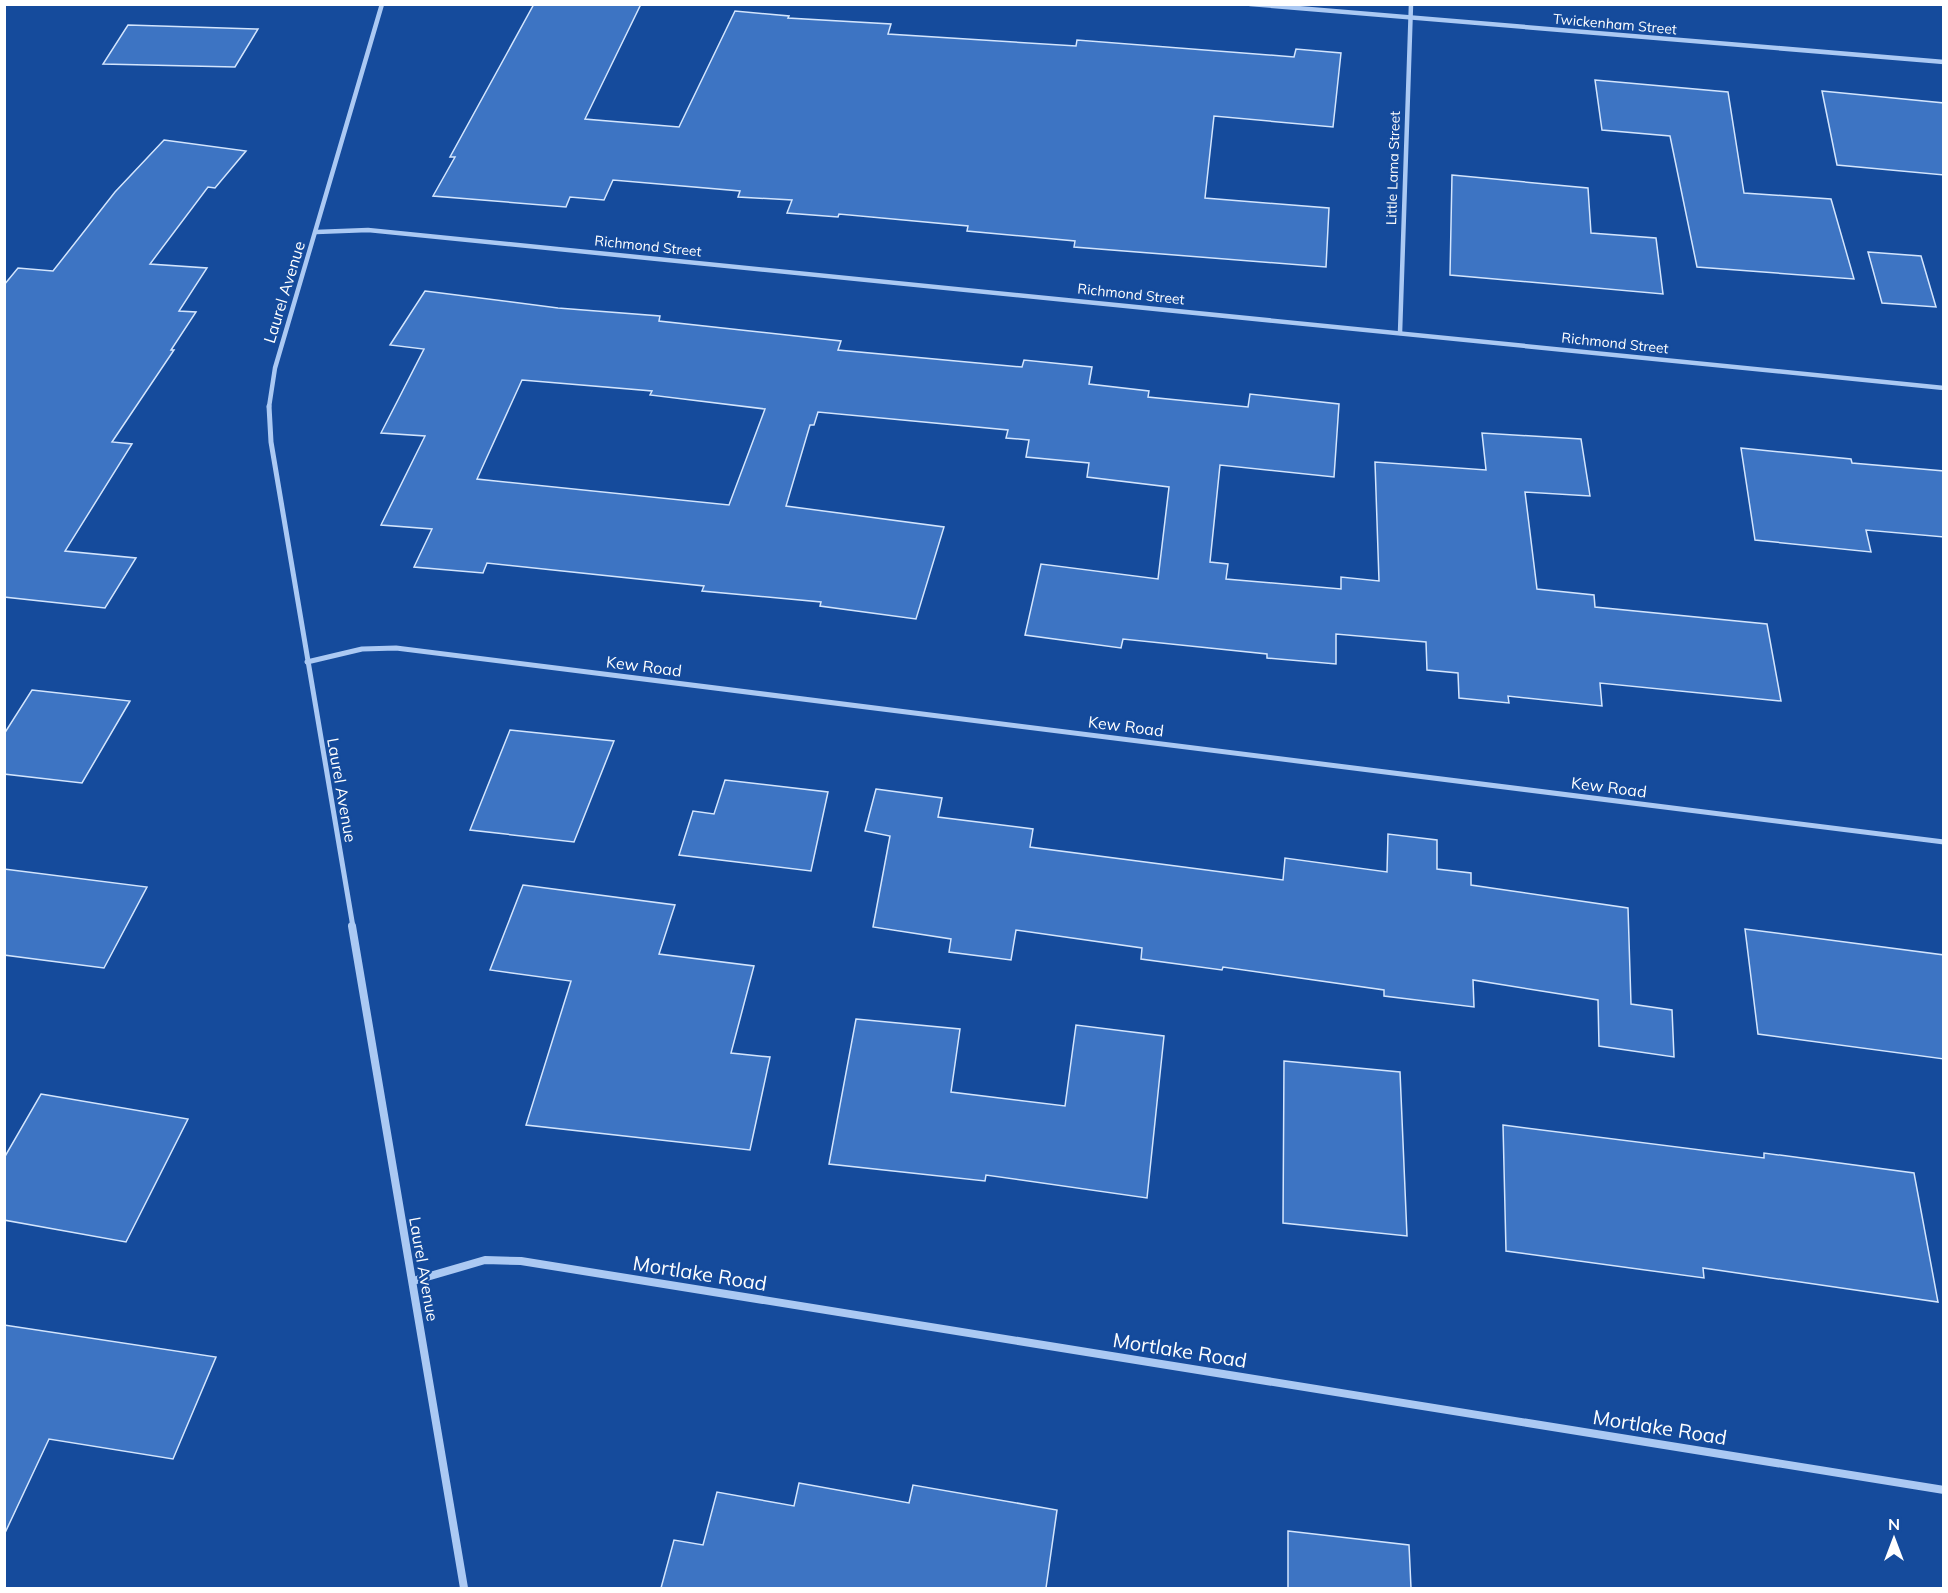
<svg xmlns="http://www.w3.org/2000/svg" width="1948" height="1593" font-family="Mulish,sans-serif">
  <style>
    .building { fill: #3d74c3; stroke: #d3e5fd; stroke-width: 1.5; fill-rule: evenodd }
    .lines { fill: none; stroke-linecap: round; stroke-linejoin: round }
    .street-far2 { stroke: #abc9f3; stroke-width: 4.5 }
    .street-far1 { stroke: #abc9f3; stroke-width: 5 }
    .street { stroke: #abc9f3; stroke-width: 8 }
    .labels { text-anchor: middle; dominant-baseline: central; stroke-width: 4.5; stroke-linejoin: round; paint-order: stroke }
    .far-street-label { font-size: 14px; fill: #fff; stroke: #154b9c }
    .street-label { font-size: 16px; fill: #fff; stroke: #154b9c }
    .near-street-label { font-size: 20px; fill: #fff; stroke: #154b9c }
  </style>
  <rect width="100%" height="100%" fill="#154b9c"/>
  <g class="building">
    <path d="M534 4H641L585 119 679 127 735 11 789 16 788 18 891 24 888 34 1076 46 1077 40 1294 57 1296 49 1341 53 1333 127 1214 116 1205 198 1329 208 1326 267 1074 247 1075 241 967 231 968 226 839 214 838 217 787 213 792 200 738 197 740 191 613 180 604 200 570 197 566 207 433 196 455 157H450Z"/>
    <path d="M128 25 258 29 235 67 103 64Z"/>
    <path d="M1595 80 1728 92 1744 193 1831 199 1854 279 1697 267 1670 136 1602 130Z"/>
    <path d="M1822 91 1944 103V175L1837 165Z"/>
    <path d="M164 140 246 151 215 188 208 187 150 264 207 268 179 311 196 312 171 350H174L112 442 132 444 65 551 136 558 105 608 4 597V285L18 268 53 271 115 192Z"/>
    <path d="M1452 175 1588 188 1591 233 1656 238 1663 294 1450 275Z"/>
    <path d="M1868 252 1921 256 1936 307 1882 303Z"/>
    <path d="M425 291 558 308 660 316 659 321 841 341 838 350 1022 367 1024 360 1092 367 1089 384 1149 391 1148 397 1248 407 1250 394 1339 404 1334 477 1220 465 1210 562 1228 564 1226 579 1341 589V577L1379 581 1375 462 1486 470 1482 433 1581 439 1590 496 1525 492 1537 589 1594 595 1595 607 1767 624 1781 701 1600 683 1602 706 1508 696 1509 703 1459 698 1458 673 1427 670 1426 642 1336 634V664L1267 658V654L1123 639 1121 648 1025 635 1041 564 1158 579 1169 487 1087 477 1089 463 1026 457 1029 440 1006 438 1008 430 818 412 814 425H810L786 506 944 527 916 619 820 606 821 602 702 591 704 586 487 563 483 573 414 567 432 529 381 525 425 436 381 433 424 349 390 345ZM522 380 652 391 650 395 765 409 729 505 477 479Z"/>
    <path d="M1741 448 1851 459 1852 463 1944 471V537L1866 530 1871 552 1755 540Z"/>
    <path d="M32 690 130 701 82 783 4 774V734Z"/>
    <path d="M510 730 614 741 574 842 470 830Z"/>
    <path d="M725 780 828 792 811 871 679 855 693 811 714 814Z"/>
    <path d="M876 789 942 798 938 817 1033 829 1030 847 1283 880 1285 858 1387 872 1388 834 1437 840V869L1471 873V885L1628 908 1631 1004 1672 1010 1674 1057 1599 1046 1598 1000 1473 980 1474 1007 1384 996V990L1223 967 1222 970 1141 959 1142 948 1016 930 1011 960 949 952 951 939 873 927 890 836 865 831Z"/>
    <path d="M4 869 147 887 104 968 4 955Z"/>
    <path d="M523 885 675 905 659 954 754 966 731 1053 770 1057 750 1150 526 1125 571 981 490 970Z"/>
    <path d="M1745 929 1944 955V1059L1758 1034Z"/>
    <path d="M856 1019 960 1029 951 1092 1065 1106 1076 1025 1164 1036 1147 1198 986 1175 985 1181 829 1164Z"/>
    <path d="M1284 1061 1400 1072 1407 1236 1283 1223Z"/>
    <path d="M41 1094 188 1119 126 1242 4 1220V1158Z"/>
    <path d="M1503 1125 1764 1158V1153L1914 1173 1938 1302 1703 1268 1704 1278 1506 1251Z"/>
    <path d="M4 1325 216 1357 173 1459 49 1439 4 1535Z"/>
    <path d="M799 1483 909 1503 913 1485 1057 1510 1046 1588H661L674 1540 703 1545 717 1492 794 1506Z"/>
    <path d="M1288 1531 1409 1545 1411 1588H1288Z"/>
  </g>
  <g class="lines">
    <g class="street-far2">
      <path d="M1250 4 1944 62"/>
      <path d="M316 232 368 230 1944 388"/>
      <path d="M1400 333 1411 4"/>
      <path d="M269 407 275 368 382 4"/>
    </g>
    <g class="street-far1">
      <path d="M269 406 271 442 353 927"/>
      <path d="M307 662 362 649 396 648 1944 842"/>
    </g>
    <g class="street">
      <path d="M352 926 464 1588"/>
      <path d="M413 1281 485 1260 521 1261 1944 1490"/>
    </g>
  </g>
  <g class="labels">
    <g class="far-street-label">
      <text transform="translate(1615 24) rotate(5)">Twickenham Street</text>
      <text transform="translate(1393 168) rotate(-88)">Little Lama Street</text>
      <text transform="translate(648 246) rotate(6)">Richmond Street</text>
      <text transform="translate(1131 294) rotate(6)">Richmond Street</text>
      <text transform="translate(1615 343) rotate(6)">Richmond Street</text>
    </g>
    <g class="street-label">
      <text transform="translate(284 292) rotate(-73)">Laurel Avenue</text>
      <text transform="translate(644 666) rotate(7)">Kew Road</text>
      <text transform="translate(1126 726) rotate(7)">Kew Road</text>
      <text transform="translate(1609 787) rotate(7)">Kew Road</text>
      <text transform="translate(342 790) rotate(80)">Laurel Avenue</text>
      <text transform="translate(424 1269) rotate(80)">Laurel Avenue</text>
    </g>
    <g class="near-street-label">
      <text transform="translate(700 1273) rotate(9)">Mortlake Road</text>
      <text transform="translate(1180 1350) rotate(9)">Mortlake Road</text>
      <text transform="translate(1660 1427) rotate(9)">Mortlake Road</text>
    </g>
  </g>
  <rect width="1948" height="1593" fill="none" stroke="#ffffff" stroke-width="12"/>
  <g transform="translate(1894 1539)" stroke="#154b9c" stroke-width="4.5" paint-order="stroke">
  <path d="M0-4.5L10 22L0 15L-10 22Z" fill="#ffffff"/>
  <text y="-9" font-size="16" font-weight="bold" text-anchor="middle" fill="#ffffff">N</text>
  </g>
</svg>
